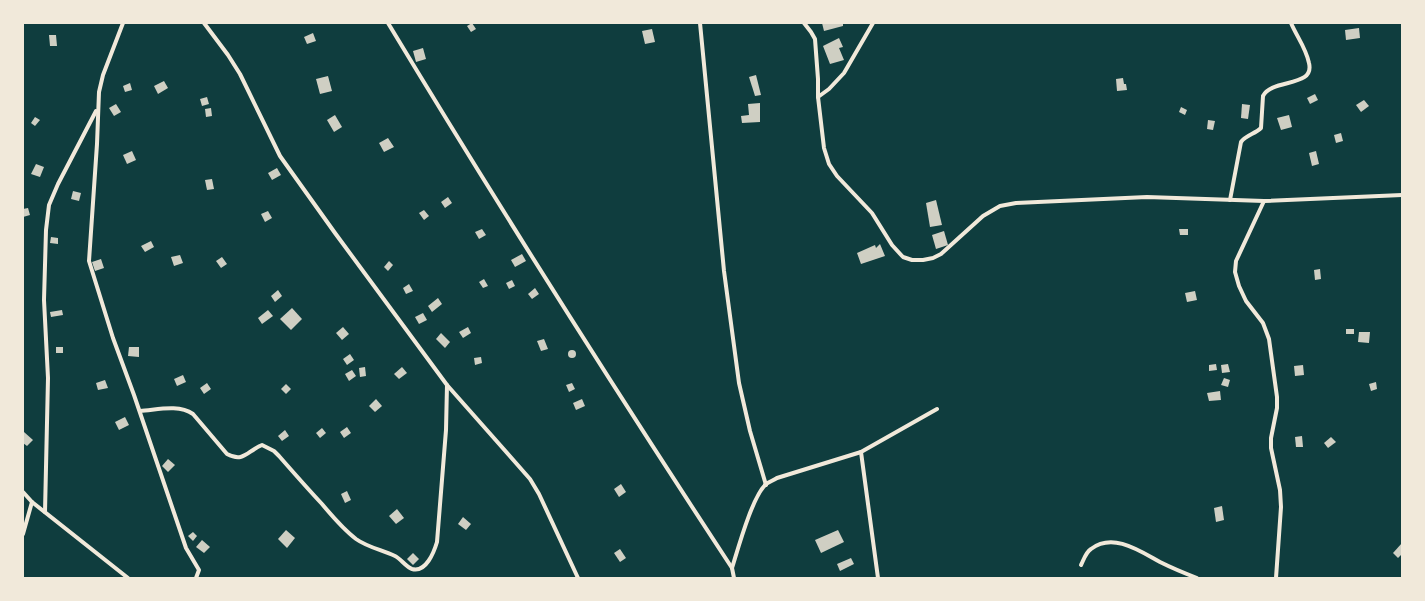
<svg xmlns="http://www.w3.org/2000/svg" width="1425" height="601" font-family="'Times New Roman',serif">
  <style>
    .building { fill: #cfcfc3 }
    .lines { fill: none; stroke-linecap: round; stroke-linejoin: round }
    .minor { stroke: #f1e9da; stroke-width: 4 }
  </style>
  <rect width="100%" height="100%" fill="#0f3d3e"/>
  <g class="building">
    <path d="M472 23 476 29 471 32 467 26Z"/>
    <path d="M822 23H843V26L824 31Z"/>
    <path d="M1359 28 1360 38 1346 40 1345 30Z"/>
    <path d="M652 29 655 42 645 44 642 31Z"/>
    <path d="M313 33 316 41 307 44 304 37Z"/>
    <path d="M49 35H56L57 46H50Z"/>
    <path d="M839 38 843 47 839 48 844 60 830 64 823 46Z"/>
    <path d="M423 48 426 59 416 62 413 51Z"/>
    <path d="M756 75 761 95 755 96 749 77Z"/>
    <path d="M328 76 332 91 320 94 316 79Z"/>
    <path d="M1123 78 1124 84H1126L1127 90 1117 91 1116 79Z"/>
    <path d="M164 81 168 88 158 94 154 86Z"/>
    <path d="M130 83 132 90 125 92 123 86Z"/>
    <path d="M1315 94 1318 100 1310 104 1307 98Z"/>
    <path d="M207 97 209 104 202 106 200 99Z"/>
    <path d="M1364 100 1369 106 1361 112 1356 105Z"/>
    <path d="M760 103V122L742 123 741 116 749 115 748 104Z"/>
    <path d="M116 104 121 112 114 116 109 108Z"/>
    <path d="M1242 104 1250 105 1248 119 1241 118Z"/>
    <path d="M1181 107 1187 110 1185 115 1179 112Z"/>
    <path d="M211 108 212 116 206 117 205 109Z"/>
    <path d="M335 115 342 127 334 132 327 120Z"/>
    <path d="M1289 115 1292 127 1281 130 1277 118Z"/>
    <path d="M35 117 40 120 35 126 31 123Z"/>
    <path d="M1208 120 1215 121 1213 130 1207 129Z"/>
    <path d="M1341 133 1343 141 1336 143 1334 135Z"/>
    <path d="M388 138 394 147 384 152 379 143Z"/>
    <path d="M132 151 136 160 127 164 123 155Z"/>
    <path d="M1316 151 1319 164 1312 166 1309 153Z"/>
    <path d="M36 164 44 167 40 177 31 174Z"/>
    <path d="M277 168 281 175 272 180 268 173Z"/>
    <path d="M212 179 214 189 207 190 205 180Z"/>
    <path d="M73 191 81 193 79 201 71 199Z"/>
    <path d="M448 197 452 203 445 208 441 202Z"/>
    <path d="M936 200 942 225 930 227 926 203Z"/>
    <path d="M28 208 30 215 23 217V209Z"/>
    <path d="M424 210 429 216 424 220 419 213Z"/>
    <path d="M268 211 272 218 265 222 261 214Z"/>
    <path d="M482 229 486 235 479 239 475 232Z"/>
    <path d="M1179 229H1188V235H1180Z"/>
    <path d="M944 231 948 245 936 249 932 235Z"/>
    <path d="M51 237 58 238V244L50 243Z"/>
    <path d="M151 241 154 247 145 252 141 246Z"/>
    <path d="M880 244 885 256 861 264 857 253 875 245 876 248Z"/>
    <path d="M522 254 526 261 515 267 511 260Z"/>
    <path d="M180 255 183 263 174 266 171 257Z"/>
    <path d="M222 257 227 264 221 268 216 261Z"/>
    <path d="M101 259 104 268 95 271 92 262Z"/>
    <path d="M389 261 393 265 388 271 384 267Z"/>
    <path d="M1320 269 1321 279 1315 280 1314 270Z"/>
    <path d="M484 279 488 286 483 288 479 282Z"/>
    <path d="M512 280 515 286 509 289 506 283Z"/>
    <path d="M409 284 413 291 406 294 403 288Z"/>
    <path d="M535 288 539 294 532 299 528 294Z"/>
    <path d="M278 290 282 296 275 302 271 296Z"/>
    <path d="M1195 291 1197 300 1187 302 1185 293Z"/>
    <path d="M438 298 442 304 432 312 428 306Z"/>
    <path d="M292 308 302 319 291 330 280 319Z"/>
    <path d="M62 310 63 315 51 317 50 312Z"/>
    <path d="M268 310 273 316 262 324 258 318Z"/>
    <path d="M423 313 427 320 419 324 415 317Z"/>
    <path d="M343 327 349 334 342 340 336 333Z"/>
    <path d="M468 327 471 333 463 338 459 332Z"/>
    <rect x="1346" y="329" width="8" height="5"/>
    <path d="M1359 332H1370L1369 343 1358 342Z"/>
    <path d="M441 333 450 342 445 348 436 339Z"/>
    <path d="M544 339 548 349 541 351 537 341Z"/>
    <rect x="56" y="347" width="7" height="6"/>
    <path d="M129 347H139V357L128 356Z"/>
    <circle cx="572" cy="354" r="4"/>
    <path d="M350 354 354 360 347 365 343 359Z"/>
    <path d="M481 357 482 363 475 365 474 358Z"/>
    <path d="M1216 364 1217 370 1209 371V365Z"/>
    <path d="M1228 364 1230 372 1222 373 1221 365Z"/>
    <path d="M1303 365 1304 375 1295 376 1294 366Z"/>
    <path d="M365 367 366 376 360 377 359 368Z"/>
    <path d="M402 367 407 373 399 379 394 374Z"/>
    <path d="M352 370 356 376 349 381 345 374Z"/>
    <path d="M183 375 186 382 177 386 174 379Z"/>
    <path d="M1224 378 1230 380 1228 387 1221 385Z"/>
    <path d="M105 380 108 388 98 390 96 383Z"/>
    <path d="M1376 382 1377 389 1371 391 1369 384Z"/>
    <path d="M207 383 211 389 204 394 200 388Z"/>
    <path d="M572 383 575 389 569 392 566 385Z"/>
    <path d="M286 384 291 389 286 394 281 389Z"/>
    <path d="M1220 391 1221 400 1209 401 1207 393Z"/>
    <path d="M376 399 382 406 375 412 369 406Z"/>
    <path d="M582 399 585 406 576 410 573 403Z"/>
    <path d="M125 417 129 425 119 430 115 422Z"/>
    <path d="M347 427 351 433 344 438 340 432Z"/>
    <path d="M322 428 326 433 320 438 316 433Z"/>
    <path d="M285 430 289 436 282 441 278 436Z"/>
    <path d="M24 432 33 440 27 446 23 443V434Z"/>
    <path d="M1302 436 1303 447H1296L1295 437Z"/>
    <path d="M1331 437 1336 442 1328 448 1324 443Z"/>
    <path d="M168 459 175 465 168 472 162 466Z"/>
    <path d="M621 484 626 492 619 497 614 489Z"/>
    <path d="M347 491 351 500 345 503 341 494Z"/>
    <path d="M1222 506 1224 520 1216 522 1214 508Z"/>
    <path d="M397 509 404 518 396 524 389 516Z"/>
    <path d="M463 517 471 524 466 530 458 524Z"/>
    <path d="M286 530 295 538 287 548 278 539Z"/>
    <path d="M838 530 844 542 821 553 815 540Z"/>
    <path d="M193 532 197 536 193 541 188 536Z"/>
    <path d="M202 540 210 547 204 553 196 547Z"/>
    <path d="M1402 543V554L1398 558 1393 553Z"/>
    <path d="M620 549 626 558 620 562 614 553Z"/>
    <path d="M413 553 419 559 413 565 407 559Z"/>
    <path d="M851 558 854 564 840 571 837 564Z"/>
  </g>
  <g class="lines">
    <g class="minor">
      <path d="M123 23 103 75 99 92 97 144 89 261 113 338 134 395 186 548 199 570 196 578"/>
      <path d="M204 23 228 55 240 74 280 156 335 233 447 385 530 479 539 494 578 578"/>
      <path d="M388 23C499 207 614 388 732 568L734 578"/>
      <path d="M700 23 724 271 739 383 750 431 766 485"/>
      <path d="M804 23 811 32 815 39 818 79V97L824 148 829 164 837 176 872 213 892 245 903 257 912 260H923L933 258 941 254 983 216 1000 206 1016 203 1147 197 1264 201 1402 195"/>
      <path d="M818 97 829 89 844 73 873 23"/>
      <path d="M1230 200 1241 142C1246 135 1255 134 1261 128L1263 96C1272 78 1315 88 1309 63 1306 48 1297 37 1291 23"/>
      <path d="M1264 201 1236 261 1235 272 1239 286 1246 301 1263 323 1269 339 1277 397V408L1271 438V448L1280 490 1281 507 1276 578"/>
      <path d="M140 411C157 410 178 404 193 414L227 454C244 463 247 451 262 445L274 451 279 456C293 472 307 488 322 504 332 516 343 529 356 539 367 547 382 550 395 556 401 559 406 567 412 569 426 573 434 552 437 542L446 430 447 385"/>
      <path d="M861 452 878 578"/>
      <path d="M23 492 32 502 128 578"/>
      <path d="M45 512 48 378 44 300 46 230 49 205 58 184 96 111"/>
      <path d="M23 534 32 502"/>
      <path d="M1081 565C1084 559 1086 552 1091 549 1113 532 1140 551 1160 562 1172 568 1184 573 1197 578"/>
      <path d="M732 568C738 549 752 497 766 484 769 482 774 480 777 478L861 452 937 409"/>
    </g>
  </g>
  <rect width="1425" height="601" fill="none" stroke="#f1e9da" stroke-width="48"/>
</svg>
